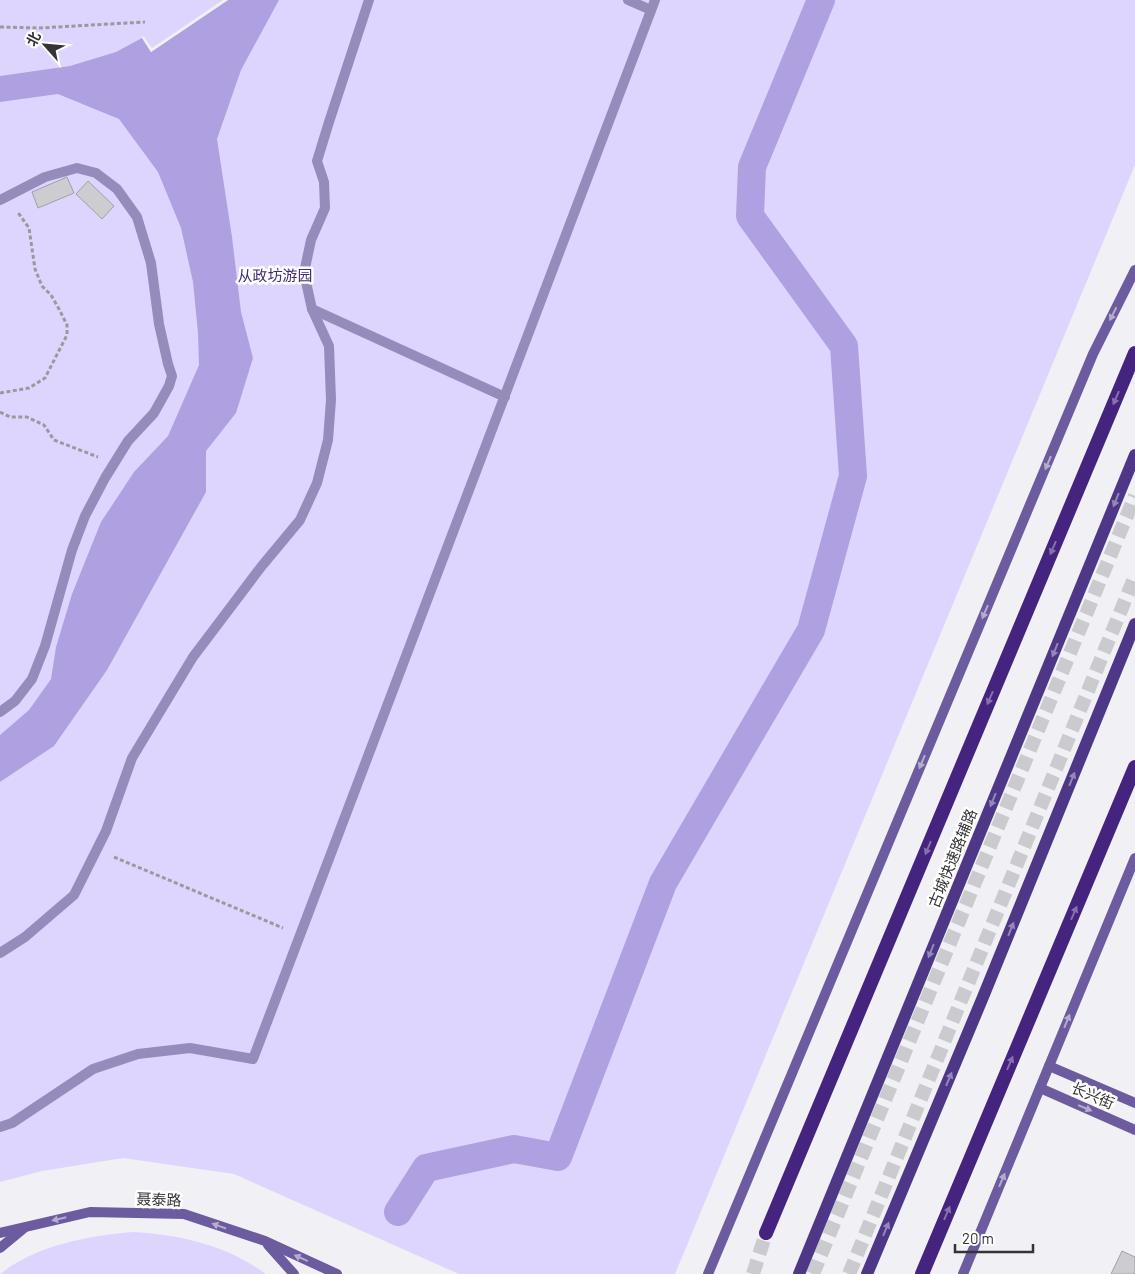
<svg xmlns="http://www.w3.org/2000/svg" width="1135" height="1274" font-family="Barlow,'Noto Sans SC',sans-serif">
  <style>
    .green { fill: #ddd5fe }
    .water { fill: #afa1e1 }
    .pier { fill: #f0f0f5 }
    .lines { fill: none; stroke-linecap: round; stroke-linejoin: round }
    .canal { stroke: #afa1e1; stroke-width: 28 }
    .building { fill: #cdcdd1; stroke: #a1a0a5 }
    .trunk-tunnel { stroke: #cacacf; stroke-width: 14; stroke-dasharray: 14 7; stroke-linecap: butt }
    .path { stroke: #9a9a9e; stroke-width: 3; stroke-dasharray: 4 2.5; stroke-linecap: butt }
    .service { stroke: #968cbb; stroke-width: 10 }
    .secondary { stroke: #6c5b9e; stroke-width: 10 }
    .primary { stroke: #4f3788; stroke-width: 12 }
    .trunk { stroke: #44247e; stroke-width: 14 }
    .oneway { fill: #b6adce }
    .oneway2 { fill: #8571ab }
    .oneway3 { fill: #9587b8 }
    .labels { text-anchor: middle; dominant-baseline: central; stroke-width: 5; stroke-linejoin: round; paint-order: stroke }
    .park-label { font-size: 15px; fill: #422a75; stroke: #fff }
    .street-label { font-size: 15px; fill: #343436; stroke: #fff }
  </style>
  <rect width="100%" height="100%" fill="#f0f0f5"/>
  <g class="green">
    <path d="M0 0H1135V165L675 1274H459L234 1174 123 1158 42 1171 0 1182Z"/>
    <path d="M133 1232C181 1235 226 1245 266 1274H0C37 1245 87 1236 133 1232Z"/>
  </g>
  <path class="water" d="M228 0H279L241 70 217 139 232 237 241 312 253 358 236 413 206 451V492L107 670 54 746 0 782V735L29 710 51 679 56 647 72 594 101 522 134 472 168 436 199 365 198 333 193 282 181 228 158 172 119 119 58 94 0 102V76L70 66 116 52 142 38 151 52Z"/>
  <path class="pier" d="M223 0H228L151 52 141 36 144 37 152 48Z"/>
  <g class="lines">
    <path class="canal" d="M398 1212 426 1168 514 1149 558 1157 663 883 811 630 853 476 844 346 750 216 752 167 821 0"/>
  </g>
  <g class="building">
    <path d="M67 177 74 193 38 208 32 192Z"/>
    <path d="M88 181 114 206 102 219 76 194Z"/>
    <path d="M1122 1251 1135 1257V1274H1111Z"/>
  </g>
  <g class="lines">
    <g class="trunk-tunnel">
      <path d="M753 1274 766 1233"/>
      <path d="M813 1274 1135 496"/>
      <path d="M849 1274 1135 576"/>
    </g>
    <g class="path">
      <path d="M0 27 39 28 145 22"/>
      <path d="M0 393 29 388 45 378 67 335V325L59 309 51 295 42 286 35 269 29 228 17 211"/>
      <path d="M0 412 10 417H27L44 425 54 440 98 457"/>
      <path d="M114 857 283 928"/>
    </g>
    <g class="service">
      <path d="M628 0 651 10"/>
      <path d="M0 200 45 177 77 168 96 173 117 189 137 217 151 263 159 324 168 364 172 376 169 386 154 413 128 441 105 478 85 516 72 550 45 646 32 679 15 701 0 712"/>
      <path d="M312 309 505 397"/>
      <path d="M0 953 25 937 74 895 106 831 132 758 193 657 261 567 300 520 317 483 328 440 331 400 329 346 312 309 304 273 311 240 325 208 324 182 317 161 329 122 369 0"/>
      <path d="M0 1127 12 1123 93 1069 138 1054 190 1048 253 1059 655 0"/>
    </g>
    <g class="secondary">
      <path d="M1049 1066 1135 1103"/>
      <path d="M1040 1088 1135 1130"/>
      <path d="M0 1233 90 1212 184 1214 265 1241 337 1274"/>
      <path d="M268 1245 294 1274"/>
      <path d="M0 1248 23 1229"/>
      <path d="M708 1274 1093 354 1135 270"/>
      <path d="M963 1274 1135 858"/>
    </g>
    <g class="primary">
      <path d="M799 1274 1135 455"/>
      <path d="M867 1274 983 997 1135 624"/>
    </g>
    <g class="trunk">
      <path d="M766 1233 1135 353"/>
      <path d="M922 1274 1135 767"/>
    </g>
  </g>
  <defs><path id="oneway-solid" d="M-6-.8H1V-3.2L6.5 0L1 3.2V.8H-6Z" transform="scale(1.25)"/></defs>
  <g class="oneway">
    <use href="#oneway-solid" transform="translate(1113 314) rotate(117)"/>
    <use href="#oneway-solid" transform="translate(1048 463) rotate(113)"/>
    <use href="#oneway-solid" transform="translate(985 612) rotate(113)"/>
    <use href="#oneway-solid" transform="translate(922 762) rotate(113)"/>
    <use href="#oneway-solid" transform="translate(1067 1021) rotate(-68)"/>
    <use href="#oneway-solid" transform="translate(1085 1108) rotate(23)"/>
    <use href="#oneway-solid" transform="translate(1002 1180) rotate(-67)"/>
    <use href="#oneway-solid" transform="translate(59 1219) rotate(167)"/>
    <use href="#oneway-solid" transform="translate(219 1226) rotate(-161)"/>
    <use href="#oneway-solid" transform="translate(301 1258) rotate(-156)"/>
  </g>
  <g class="oneway2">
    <use href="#oneway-solid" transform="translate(1116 398) rotate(113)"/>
    <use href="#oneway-solid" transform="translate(1053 548) rotate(113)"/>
    <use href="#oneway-solid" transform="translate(990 698) rotate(113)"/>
    <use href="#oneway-solid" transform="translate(928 848) rotate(113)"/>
    <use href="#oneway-solid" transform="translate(1074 913) rotate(-67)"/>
    <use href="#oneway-solid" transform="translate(1010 1063) rotate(-67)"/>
    <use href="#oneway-solid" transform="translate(947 1213) rotate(-67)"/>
  </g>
  <g class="oneway3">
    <use href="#oneway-solid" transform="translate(1116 500) rotate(112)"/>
    <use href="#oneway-solid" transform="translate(1055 650) rotate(112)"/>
    <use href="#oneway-solid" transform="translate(1072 779) rotate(-68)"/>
    <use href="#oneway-solid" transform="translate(993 800) rotate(112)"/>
    <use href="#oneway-solid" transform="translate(1011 929) rotate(-68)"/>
    <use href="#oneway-solid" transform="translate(931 951) rotate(112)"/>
    <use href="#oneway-solid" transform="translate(949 1079) rotate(-67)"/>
    <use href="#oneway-solid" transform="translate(886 1229) rotate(-67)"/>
  </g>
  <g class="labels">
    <g class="park-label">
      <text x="275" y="275">从政坊游园</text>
    </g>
    <g class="street-label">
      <text transform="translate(952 858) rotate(-68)">古城快速路辅路</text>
      <text transform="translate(1093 1095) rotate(23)">长兴街</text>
      <text transform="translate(159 1199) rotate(2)">聂泰路</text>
    </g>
  </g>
  <g transform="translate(45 45) rotate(297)" stroke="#ffffff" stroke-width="4" paint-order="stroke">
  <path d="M0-4L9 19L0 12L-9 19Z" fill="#343436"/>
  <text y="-8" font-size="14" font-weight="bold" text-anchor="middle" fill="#343436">北</text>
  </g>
  <path d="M955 1244v8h78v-8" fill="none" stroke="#343436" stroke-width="2.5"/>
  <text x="962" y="1244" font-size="15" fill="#343436" stroke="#ffffff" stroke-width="4" paint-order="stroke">20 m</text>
</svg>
